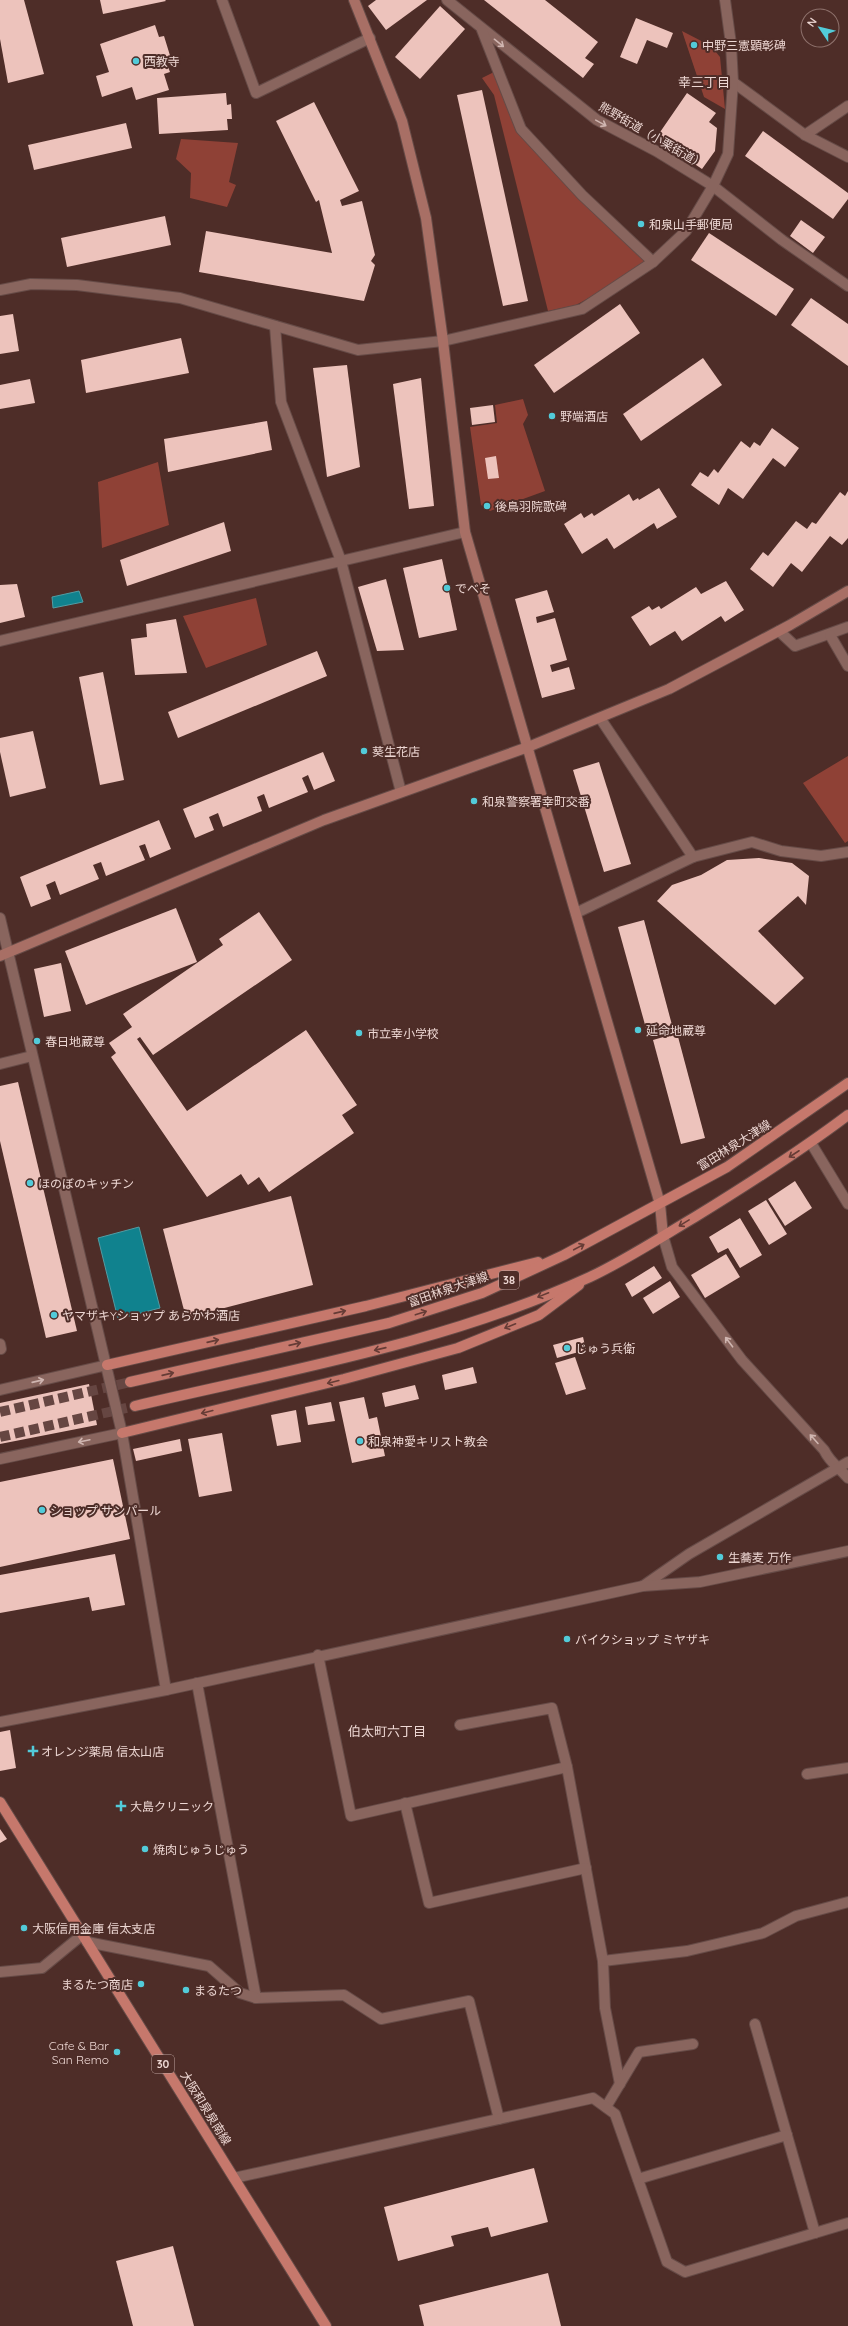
<svg xmlns="http://www.w3.org/2000/svg" width="848" height="2326" font-family="Quicksand,'Noto Sans JP',sans-serif">
  <style>
    .green { fill: #8f4136 }
    .water { fill: #10828e; stroke: #529ca3 }
    .building { fill: #edc3bc }
    .lines { fill: none; stroke-linecap: round; stroke-linejoin: round }
    .primary-tunnel { stroke: #664642; stroke-width: 10; stroke-dasharray: 10 5; stroke-linecap: butt }
    .street-casing { stroke: #664b47; stroke-width: 12 }
    .secondary-casing { stroke: #664b47; stroke-width: 12 }
    .primary-casing { stroke: #664b47; stroke-width: 12 }
    .street { stroke: #89655e; stroke-width: 10 }
    .secondary { stroke: #a86f65; stroke-width: 10 }
    .primary { stroke: #c6786c; stroke-width: 10 }
    .oneway { stroke: #cfb5b0 }
    .oneway2 { stroke: #663c36 }
    .poi-dot { fill: #52cbd9; stroke: #4e2d28; stroke-width: 1.5 }
    .labels { text-anchor: middle; dominant-baseline: central; stroke-width: 4; stroke-linejoin: round; paint-order: stroke }
    .shield { fill: #4e2d28; stroke: #bda4a0; stroke-width: 1 }
    .shield-label { font-size: 11px; font-weight: bold; fill: #edd7d3 }
    .poi-label { font-size: 12px; fill: #edd7d3; stroke: #4e2d28; text-anchor: start }
    .street-label { font-size: 12px; fill: #edd7d3; stroke: #4e2d28 }
    .neighbourhood-label { font-size: 13px; fill: #edd7d3; stroke: #4e2d28 }
  </style>
  <rect width="100%" height="100%" fill="#4e2d28"/>
  <g class="green">
    <path d="M682 31 711 46 720 57 725 109 704 97Z"/>
    <path d="M494 72 517 131 649 265 576 305 548 311 494 95 482 78Z"/>
    <path d="M181 139 238 143 229 182 236 185 227 207 190 198 191 173 176 159Z"/>
    <path d="M523 399 528 415 523 424 545 491 490 511 481 505 470 427 497 423 495 405Z"/>
    <path d="M158 462 169 525 102 548 98 482Z"/>
    <path d="M256 598 267 645 206 668 183 616Z"/>
    <path d="M848 756V841L845 843 803 783Z"/>
  </g>
  <g class="water">
    <path d="M79 591 83 602 53 608 52 597Z"/>
    <path d="M139 1227 160 1308 118 1319 98 1238Z"/>
  </g>
  <g class="building">
    <path d="M0 0H24L44 74 8 83 0 39Z"/>
    <path d="M100 0H165L166 1 103 14Z"/>
    <path d="M376 0H427L386 30 368 6Z"/>
    <path d="M484 0H545L598 42 585 58 594 64 583 78Z"/>
    <path d="M440 6 465 29 420 79 395 57Z"/>
    <path d="M636 18 673 33 667 48 647 40 637 64 620 57Z"/>
    <path d="M155 25 159 37 164 36 172 62 167 64 170 72 164 74 169 90 136 100 132 87 102 97 96 76 109 72 100 44Z"/>
    <path d="M482 90 528 301 503 306 457 95Z"/>
    <path d="M226 93 227 105 231 104 232 119H227L228 130 159 134 157 98Z"/>
    <path d="M687 93 716 113 709 122 717 128 715 151 702 169 656 138Z"/>
    <path d="M314 102 359 191 340 200 342 206 362 201 375 255 371 261 375 265 364 301 199 272 206 231 332 253 319 200 316 202 276 121Z"/>
    <path d="M126 123 132 148 34 170 28 145Z"/>
    <path d="M763 131 848 193V199L833 219 745 156Z"/>
    <path d="M165 216 171 245 67 267 61 238Z"/>
    <path d="M801 220 825 237 813 253 790 236Z"/>
    <path d="M709 233 794 289 776 316 691 260Z"/>
    <path d="M811 298 848 324V366L791 325Z"/>
    <path d="M620 304 640 333 554 393 534 365Z"/>
    <path d="M13 314 19 351 0 354V316Z"/>
    <path d="M181 338 189 373 86 393 81 360Z"/>
    <path d="M703 358 722 385 641 441 623 414Z"/>
    <path d="M347 365 360 467 327 477 313 368Z"/>
    <path d="M421 378 434 506 409 509 393 384Z"/>
    <path d="M30 379 35 403 0 409V385Z"/>
    <path d="M493 405 495 422 472 425 470 408Z"/>
    <path d="M267 421 272 450 168 472 164 439Z"/>
    <path d="M772 428 799 448 785 467 773 458 743 499 728 488 719 505 691 485 700 472 708 477 714 469 718 473 741 441 750 448 754 442 760 446Z"/>
    <path d="M496 456 499 478 488 479 485 458Z"/>
    <path d="M659 488 677 517 657 529 654 523 614 549 607 538 582 554 564 524 581 513 584 518 592 513 594 516 629 494 633 501 638 498 639 500Z"/>
    <path d="M848 491V538L842 545 830 536 802 572 791 563 773 587 750 569 763 552 768 556 796 521 807 529 812 522 816 524 840 492 845 496Z"/>
    <path d="M224 522 231 551 127 586 120 560Z"/>
    <path d="M442 559 457 630 419 638 403 568Z"/>
    <path d="M386 579 404 650 377 651 358 587Z"/>
    <path d="M726 581 744 610 725 622 721 616 682 641 675 631 650 646 631 617 649 606 652 610 659 606 661 609 696 587 701 594Z"/>
    <path d="M17 584 25 617 0 623V585Z"/>
    <path d="M547 590 554 612 536 617 537 623 555 618 567 660 550 665 552 672 569 667 575 689 542 698 515 599Z"/>
    <path d="M176 619 187 673 135 675 131 639 147 637 146 624Z"/>
    <path d="M317 651 327 676 178 738 168 712Z"/>
    <path d="M103 672 124 780 100 785 79 677Z"/>
    <path d="M33 731 46 788 10 797 0 752V738Z"/>
    <path d="M323 752 335 781 314 790 308 775 302 778 308 792 269 808 264 794 257 797 262 811 223 827 218 813 209 817 214 830 195 838 183 809Z"/>
    <path d="M599 762 631 864 604 872 573 770Z"/>
    <path d="M159 820 171 849 150 858 145 844 139 846 145 860 106 876 101 862 93 865 99 879 60 895 55 881 46 885 51 899 31 907 20 877Z"/>
    <path d="M759 858 792 863 809 876 806 905 798 896 758 931 804 978 775 1005 657 901 672 885 701 875 727 860Z"/>
    <path d="M176 908 197 962 86 1005 65 951Z"/>
    <path d="M259 912 292 960 153 1055 140 1037 137 1039 187 1111 306 1030 357 1105 342 1115 354 1133 269 1192 259 1177 248 1185 241 1174 207 1197 111 1057 116 1053 109 1043 132 1027 123 1014 223 945 219 939Z"/>
    <path d="M644 920 672 1025 647 1032 618 927Z"/>
    <path d="M61 963 71 1011 44 1017 34 969Z"/>
    <path d="M677 1033 705 1138 681 1144 653 1040Z"/>
    <path d="M18 1082 77 1331 46 1338 0 1141V1086Z"/>
    <path d="M795 1181 812 1208 785 1226 768 1199Z"/>
    <path d="M291 1196 313 1285 186 1318 163 1229Z"/>
    <path d="M766 1200 787 1234 769 1245 748 1211Z"/>
    <path d="M740 1218 762 1255 740 1268 728 1248 718 1253 709 1237Z"/>
    <path d="M726 1254 740 1277 705 1298 691 1275Z"/>
    <path d="M654 1266 662 1278 632 1297 625 1284Z"/>
    <path d="M670 1281 680 1297 653 1314 643 1298Z"/>
    <path d="M583 1337 586 1350 557 1358 553 1345Z"/>
    <path d="M575 1357 586 1389 566 1395 555 1363Z"/>
    <path d="M473 1367 477 1383 445 1390 442 1375Z"/>
    <path d="M89 1384 97 1425 0 1444V1403Z"/>
    <path d="M415 1385 419 1399 385 1407 382 1393Z"/>
    <path d="M364 1397 369 1419 377 1417 385 1456 352 1463 339 1402Z"/>
    <path d="M331 1402 335 1421 308 1425 305 1407Z"/>
    <path d="M296 1410 301 1442 277 1446 271 1415Z"/>
    <path d="M222 1433 232 1491 199 1497 188 1439Z"/>
    <path d="M180 1439 182 1451 136 1461 133 1449Z"/>
    <path d="M113 1459 130 1539 0 1567V1482Z"/>
    <path d="M115 1554 125 1605 92 1611 89 1597 0 1613V1575Z"/>
    <path d="M10 1730 16 1768 0 1771V1732Z"/>
    <path d="M0 1829 7 1839 0 1843Z"/>
    <path d="M534 2168 548 2222 491 2237 488 2227 451 2236 454 2246 398 2261 384 2207Z"/>
    <path d="M173 2246 194 2326H133L116 2261Z"/>
    <path d="M548 2273 561 2326H424L419 2305Z"/>
  </g>
  <g class="lines">
    <g class="primary-tunnel">
      <path d="M0 1412 130 1382"/>
      <path d="M0 1437 135 1406"/>
    </g>
    <g class="street-casing">
      <g id="street">
        <path d="M222 0 256 93 370 38"/>
        <path d="M447 0 597 120 656 151 713 186 782 240 848 286"/>
        <path d="M482 30 521 129 582 195 653 262"/>
        <path d="M733 82 805 135 848 106"/>
        <path d="M805 135 848 157"/>
        <path d="M0 290 31 284 77 285 180 298 358 350 443 341 582 309 653 262 686 231 713 186 728 154 733 82 731 44 725 0"/>
        <path d="M275 326 281 402 341 561 401 792"/>
        <path d="M779 631 795 646 848 627"/>
        <path d="M830 635 848 666"/>
        <path d="M0 641 465 532"/>
        <path d="M600 718 693 857"/>
        <path d="M576 913 693 857 752 842 781 851 821 856 848 852"/>
        <path d="M0 918 122 1433 166 1690"/>
        <path d="M0 1064 32 1056"/>
        <path d="M811 1143 848 1204"/>
        <path d="M663 1236 672 1267 742 1360 824 1450C831 1464 838 1466 848 1478"/>
        <path d="M0 1344 1 1349"/>
        <path d="M0 1390 107 1365"/>
        <path d="M0 1459 122 1433"/>
        <path d="M643 1586 689 1554 848 1462"/>
        <path d="M318 1655 351 1816 567 1767"/>
        <path d="M197 1683 256 1998 344 1995 381 2019 469 2001 499 2119"/>
        <path d="M0 1722 166 1690 643 1586 700 1582 848 1551"/>
        <path d="M460 1725 552 1708 567 1767 603 1961 605 2008 620 2084"/>
        <path d="M807 1774 848 1768"/>
        <path d="M405 1803 429 1903 586 1868"/>
        <path d="M87 1942 209 1966 240 1993 256 1998"/>
        <path d="M603 1961 687 1951 763 1933 796 1916 848 1902"/>
        <path d="M0 1972 42 1968 82 1935"/>
        <path d="M755 2024 815 2233"/>
        <path d="M606 2107 639 2052 693 2044"/>
        <path d="M234 2178 593 2098 615 2114 667 2262 685 2272 848 2223"/>
        <path d="M638 2179 787 2135"/>
      </g>
    </g>
    <g class="secondary-casing">
      <g id="secondary">
        <path d="M354 0 402 121 426 218 443 341 465 532 660 1204 663 1236"/>
        <path d="M0 956 324 820 528 747 669 689 790 625 848 591"/>
      </g>
    </g>
    <g class="primary-casing">
      <g id="primary">
        <path d="M107 1365 366 1306 538 1262"/>
        <path d="M130 1382 389 1323 482 1293 564 1255 727 1167 848 1083"/>
        <path d="M135 1406C288 1370 446 1343 590 1277 626 1260 661 1237 695 1217 747 1185 799 1152 848 1115"/>
        <path d="M122 1433 344 1379 458 1348 539 1315 579 1285"/>
        <path d="M0 1802 326 2326"/>
      </g>
    </g>
    <use href="#street" class="street"/>
    <use href="#secondary" class="secondary"/>
    <use href="#primary" class="primary"/>
  </g>
  <defs><path id="oneway-shaft" d="M-6 0H5M1.5-3L5.5 0L1.5 3" fill="none" stroke-width="1.6" stroke-linecap="round" stroke-linejoin="round"/></defs>
  <g class="oneway">
    <use href="#oneway-shaft" transform="translate(499 43) rotate(39)"/>
    <use href="#oneway-shaft" transform="translate(601 123) rotate(29)"/>
    <use href="#oneway-shaft" transform="translate(729 1342) rotate(-127)"/>
    <use href="#oneway-shaft" transform="translate(38 1381) rotate(-13)"/>
    <use href="#oneway-shaft" transform="translate(814 1439) rotate(-132)"/>
    <use href="#oneway-shaft" transform="translate(84 1441) rotate(168)"/>
  </g>
  <g class="oneway2">
    <use href="#oneway-shaft" transform="translate(794 1154) rotate(147)"/>
    <use href="#oneway-shaft" transform="translate(684 1223) rotate(149)"/>
    <use href="#oneway-shaft" transform="translate(579 1247) rotate(-28)"/>
    <use href="#oneway-shaft" transform="translate(543 1295) rotate(158)"/>
    <use href="#oneway-shaft" transform="translate(340 1312) rotate(-13)"/>
    <use href="#oneway-shaft" transform="translate(421 1313) rotate(-18)"/>
    <use href="#oneway-shaft" transform="translate(510 1326) rotate(158)"/>
    <use href="#oneway-shaft" transform="translate(213 1341) rotate(-13)"/>
    <use href="#oneway-shaft" transform="translate(295 1344) rotate(-13)"/>
    <use href="#oneway-shaft" transform="translate(380 1349) rotate(167)"/>
    <use href="#oneway-shaft" transform="translate(168 1374) rotate(-13)"/>
    <use href="#oneway-shaft" transform="translate(333 1382) rotate(166)"/>
    <use href="#oneway-shaft" transform="translate(207 1412) rotate(166)"/>
  </g>
  <g class="poi-dot">
    <circle cx="694" cy="45" r="4"/>
    <circle cx="136" cy="61" r="4"/>
    <circle cx="641" cy="224" r="4"/>
    <circle cx="552" cy="416" r="4"/>
    <circle cx="487" cy="506" r="4"/>
    <circle cx="447" cy="588" r="4"/>
    <circle cx="364" cy="751" r="4"/>
    <circle cx="474" cy="801" r="4"/>
    <circle cx="638" cy="1030" r="4"/>
    <circle cx="359" cy="1033" r="4"/>
    <circle cx="37" cy="1041" r="4"/>
    <circle cx="30" cy="1183" r="4"/>
    <circle cx="54" cy="1315" r="4"/>
    <circle cx="567" cy="1348" r="4"/>
    <circle cx="360" cy="1441" r="4"/>
    <circle cx="42" cy="1510" r="4"/>
    <circle cx="720" cy="1557" r="4"/>
    <circle cx="567" cy="1639" r="4"/>
    <path d="M31 1745h4v4h4v4h-4v4h-4v-4h-4v-4h4z"/>
    <path d="M119 1800h4v4h4v4h-4v4h-4v-4h-4v-4h4z"/>
    <circle cx="145" cy="1849" r="4"/>
    <circle cx="24" cy="1928" r="4"/>
    <circle cx="141" cy="1984" r="4"/>
    <circle cx="186" cy="1990" r="4"/>
    <circle cx="117" cy="2052" r="4"/>
  </g>
  <g class="labels">
    <g class="shield">
      <rect x="499" y="1271" width="20" height="18" rx="3"/>
      <rect x="152" y="2055" width="22" height="18" rx="3"/>
    </g>
    <g class="shield-label">
      <text x="509" y="1280">38</text>
      <text x="163" y="2064">30</text>
    </g>
    <g class="poi-label">
      <text x="702" y="45">中野三憲顕彰碑</text>
      <text x="144" y="61">西教寺</text>
      <text x="649" y="224">和泉山手郵便局</text>
      <text x="560" y="416">野端酒店</text>
      <text x="495" y="506">後鳥羽院歌碑</text>
      <text x="455" y="588">でべそ</text>
      <text x="372" y="751">葵生花店</text>
      <text x="482" y="801">和泉警察署幸町交番</text>
      <text x="646" y="1030">延命地蔵尊</text>
      <text x="367" y="1033">市立幸小学校</text>
      <text x="45" y="1041">春日地蔵尊</text>
      <text x="38" y="1183">ほのぼのキッチン</text>
      <text x="62" y="1315">ヤマザキYショップ あらかわ酒店</text>
      <text x="575" y="1348">じゅう兵衛</text>
      <text x="368" y="1441">和泉神愛キリスト教会</text>
      <text x="50" y="1510">ショップ サンパール</text>
      <text x="728" y="1557">生蕎麦 万作</text>
      <text x="575" y="1639">バイクショップ ミヤザキ</text>
      <text x="41" y="1751">オレンジ薬局 信太山店</text>
      <text x="130" y="1806">大島クリニック</text>
      <text x="153" y="1849">焼肉じゅうじゅう</text>
      <text x="32" y="1928">大阪信用金庫 信太支店</text>
      <text x="133" y="1984" text-anchor="end">まるたつ商店</text>
      <text x="194" y="1990">まるたつ</text>
      <text x="109" y="2045" text-anchor="end">Cafe &amp; Bar<tspan x="109" dy="14">San Remo</tspan></text>
    </g>
    <g class="street-label">
      <text transform="translate(652 135) rotate(30)">熊野街道（小栗街道）</text>
      <text transform="translate(734 1145) rotate(-32)">富田林泉大津線</text>
      <text transform="translate(448 1289) rotate(-19)">富田林泉大津線</text>
      <text transform="translate(206 2108) rotate(58)">大阪和泉泉南線</text>
    </g>
    <g class="neighbourhood-label">
      <text x="704" y="82">幸三丁目</text>
      <text x="387" y="1731">伯太町六丁目</text>
    </g>
  </g>
  <g transform="translate(820 28) rotate(305)"><circle r="19" fill="#4e2d28" stroke="#8e716c"/>
  <path d="M0-3L7 15L0 10L-7 15Z" fill="#52cbd9"/>
  <text y="-6" font-size="11" font-weight="bold" text-anchor="middle" fill="#edd7d3">N</text>
  </g>
</svg>
